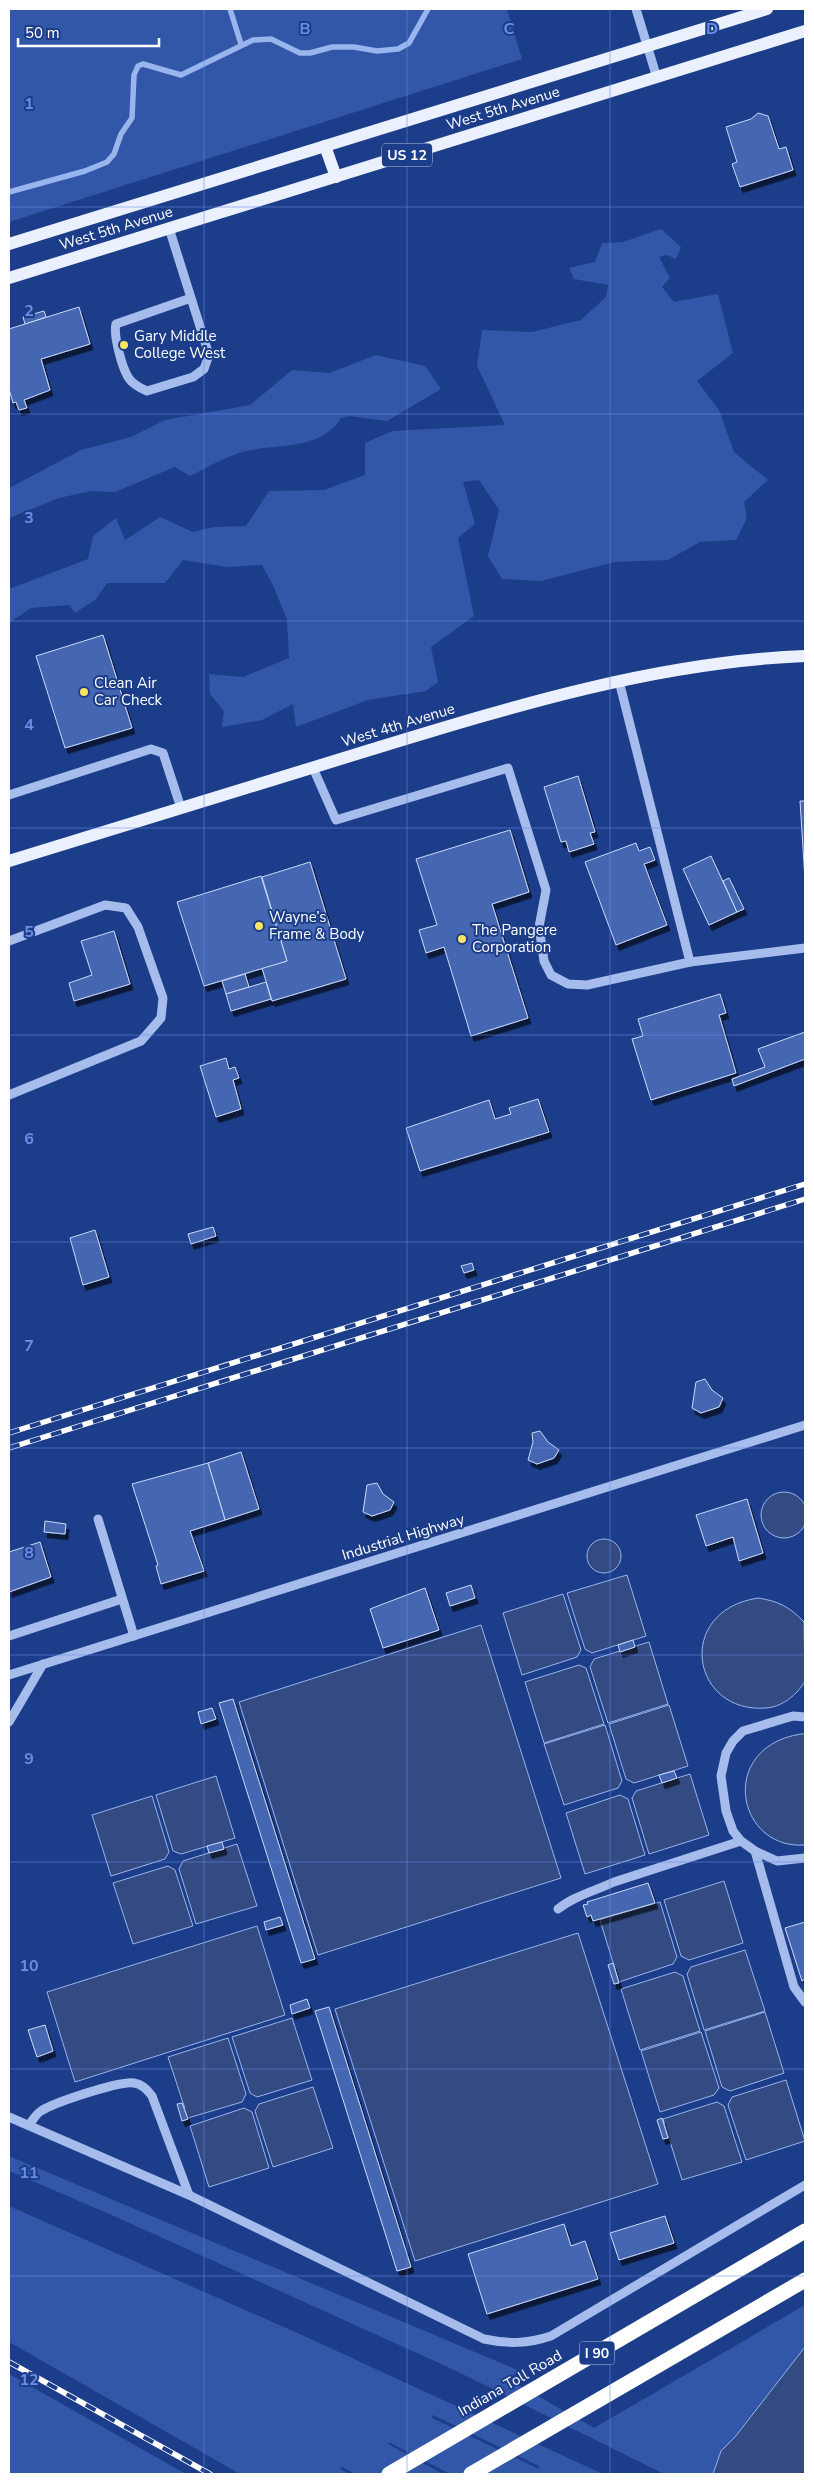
<svg xmlns="http://www.w3.org/2000/svg" width="814" height="2483" font-family="'Nunito Sans',sans-serif">
  <style>
    .green { fill: #3257a8; fill-rule: evenodd }
    .water { fill: #334a83; stroke: #99b5ee }
    .lines { fill: none; stroke-linecap: round; stroke-linejoin: round }
    .stream { stroke: #99b5ee; stroke-width: 5.5 }
    .building { fill: #4466b1; stroke: #cbd9f9; filter: url(#shadow) }
    .minor { stroke: #a6bcec; stroke-width: 9 }
    .major { stroke: #ebf0ff; stroke-width: 12 }
    .highway { stroke: #fff; stroke-width: 15 }
    .rail-casing { stroke: #fff; stroke-width: 5.5 }
    .rail { stroke: #1c3d89; stroke-width: 4; stroke-dasharray: 11; stroke-linecap: butt }
    .grid { fill: none; stroke: #6c8ce6; stroke-width: 1; stroke-opacity: 0.55 }
    .poi-dot { fill: #fce563; stroke: #1c3d89; stroke-width: 2 }
    .labels { text-anchor: middle; dominant-baseline: central; stroke-width: 4; stroke-linejoin: round; paint-order: stroke }
    .shield { fill: #1c3d89; stroke: #bbc5dc; stroke-width: 1 }
    .shield-label { font-size: 14px; font-weight: bold; fill: #fff }
    .street-label { font-size: 15px; fill: #fff; stroke: #1c3d89 }
    .poi-label { font-size: 15px; fill: #fff; stroke: #1c3d89; text-anchor: start }
    .grid-label { font-size: 16px; text-anchor: middle; font-weight: bold; fill: #6c8ce6; stroke: #1c3d89; stroke-width: 4; stroke-linejoin: round; paint-order: stroke }
  </style>
  <defs>
    <filter id="shadow"><feDropShadow dx="3" dy="5.5" stdDeviation="0" flood-color="#0009"/></filter>
  </defs>
  <rect width="100%" height="100%" fill="#1c3d89"/>
  <g class="green">
    <path d="M9 9H507L522 59 9 222Z"/>
    <path d="M661 229 681 247 676 259 667 255 659 257 670 278 662 287 674 302 718 294 733 353 697 381 719 410 734 452 768 480 744 502 747 518 736 540 700 542 668 560 614 562 541 581 502 579 488 556 499 510 479 480 463 482 475 524 458 538 474 616 431 647 438 682 426 691 368 700 296 727 293 704 262 720 222 727 224 711 210 694 209 674 243 677 289 658 287 620 273 585 262 565 228 567 183 560 165 583H107L96 599 75 613 69 605 31 608 9 623V589L88 559 93 536 116 518 125 540 160 517 193 532 214 527 246 526 269 491 324 490 365 475V443L392 431 505 425 477 366 482 330 532 332 581 320 606 297 608 285 574 279 569 268 595 262 602 243 623 242Z"/>
    <path d="M376 355 425 366 441 389 387 421 349 416 341 418C320 453 273 442 239 453 222 459 206 468 190 476L175 467 115 492 91 491 59 498 9 518V488L81 450 131 437 165 420 250 405 292 370 329 373Z"/>
    <path d="M9 2156 520 2371 508 2379 594 2428 805 2305V2347L735 2437 721 2451 713 2474H664L450 2368 114 2216 9 2171Z"/>
    <path d="M9 2206 302 2335 603 2474H450L389 2442 388 2444 443 2474H355L342 2467 340 2469 349 2474H240L9 2342ZM433 2415 539 2466V2469L432 2418Z"/>
    <path d="M9 2374 186 2474H9Z"/>
  </g>
  <g class="water">
    <circle cx="784" cy="1515" r="23"/>
    <circle cx="604" cy="1556" r="17"/>
    <path d="M627 1575 646 1636 592 1653 585 1649 567 1593Z"/>
    <path d="M563 1594 581 1650 577 1657 522 1675 503 1613Z"/>
    <path d="M758 1598C778 1601 790 1607 804 1622L805 1681C797 1695 782 1707 766 1708 691 1714 674 1611 758 1598Z"/>
    <path d="M481 1625 561 1878 318 1955 239 1702Z"/>
    <path d="M649 1642 668 1704 608 1723 590 1667 594 1659Z"/>
    <path d="M579 1665 586 1668 604 1724 544 1743 525 1682Z"/>
    <path d="M669 1705 688 1766 634 1783 626 1779 609 1724Z"/>
    <path d="M605 1725 622 1781 618 1788 564 1805 544 1744Z"/>
    <path d="M801 1734H805V1845C736 1850 717 1747 801 1734Z"/>
    <path d="M690 1774 709 1835 649 1854 632 1798 636 1791Z"/>
    <path d="M216 1776 235 1838 181 1854 173 1851 156 1795Z"/>
    <path d="M620 1795 628 1799 645 1855 585 1874 566 1813Z"/>
    <path d="M152 1796 169 1852 165 1859 111 1876 92 1815Z"/>
    <path d="M237 1844 257 1906 196 1924 179 1869 183 1861Z"/>
    <path d="M168 1866 175 1870 193 1926 133 1944 113 1883Z"/>
    <path d="M724 1881 743 1943 689 1960 681 1956 664 1900Z"/>
    <path d="M660 1902 677 1957 673 1964 619 1982 600 1920Z"/>
    <path d="M257 1926 285 2015 75 2082 47 1992Z"/>
    <path d="M578 1933 658 2184 415 2261 335 2009Z"/>
    <path d="M745 1950 765 2011 704 2030 687 1974 691 1967Z"/>
    <path d="M675 1972 683 1976 700 2031 640 2050 621 1989Z"/>
    <path d="M765 2012 784 2073 730 2091 722 2087 705 2031Z"/>
    <path d="M292 2018 312 2080 257 2097 250 2093 232 2037Z"/>
    <path d="M701 2032 719 2088 714 2095 660 2112 641 2051Z"/>
    <path d="M228 2038 246 2094 242 2102 188 2118 168 2057Z"/>
    <path d="M786 2080 805 2141 746 2160 728 2105 732 2097Z"/>
    <path d="M313 2087 333 2148 273 2167 255 2111 259 2104Z"/>
    <path d="M717 2102 724 2106 742 2162 682 2180 663 2119Z"/>
    <path d="M244 2108 252 2112 269 2168 209 2187 190 2126Z"/>
    <path d="M805 2347V2474H713L721 2451 735 2437Z"/>
  </g>
  <g class="lines">
    <g class="stream">
      <path d="M230 9 241 44"/>
      <path d="M9 192 85 171 107 162 114 154 121 134 132 118 134 75 138 66 143 64 181 75 253 40 271 39 300 53H310L332 47H354L377 51 398 49 409 43 428 9"/>
    </g>
  </g>
  <g class="building">
    <path d="M758 113 768 116 779 149 786 147 793 170 740 187 732 164 737 162 726 127 751 119Z"/>
    <path d="M79 307 90 344 41 359 50 390 24 400 27 408 19 410 16 402 13 403 9 389V329Z"/>
    <path d="M44 311 46 317 25 324 23 317Z"/>
    <path d="M103 635 132 728 65 748 36 656Z"/>
    <path d="M578 776 595 832 590 833 594 844 569 852 566 841 561 842 544 787Z"/>
    <path d="M800 801H805V880Z"/>
    <path d="M510 830 529 892 492 904 528 1018 471 1036 444 947 426 953 419 930 437 925 416 859Z"/>
    <path d="M636 843 639 851 650 847 655 860 644 864 667 925 616 945 585 862Z"/>
    <path d="M711 856 737 912 709 925 683 869Z"/>
    <path d="M310 862 346 979 272 1001 262 968 287 961 262 877Z"/>
    <path d="M261 876 287 961 204 986 177 902Z"/>
    <path d="M729 878 744 909 737 912 723 881Z"/>
    <path d="M114 931 130 984 74 1001 69 983 92 975 81 941Z"/>
    <path d="M245 974 249 987 226 994 222 981Z"/>
    <path d="M266 982 271 999 231 1011 226 994Z"/>
    <path d="M720 994 726 1013 719 1015 736 1073 651 1100 632 1039 643 1036 638 1019Z"/>
    <path d="M805 1032V1059L734 1086 732 1079 765 1067 758 1049Z"/>
    <path d="M226 1058 229 1069 235 1067 239 1078 233 1080 241 1109 216 1117 200 1066Z"/>
    <path d="M538 1099 549 1132 420 1171 406 1128 489 1100 495 1119 511 1114 509 1108Z"/>
    <path d="M213 1227 216 1236 191 1244 188 1234Z"/>
    <path d="M95 1230 109 1277 83 1285 70 1238Z"/>
    <path d="M472 1263 474 1270 464 1273 461 1266Z"/>
    <path d="M705 1379 712 1390 723 1398 719 1407 701 1413 692 1408 696 1382Z"/>
    <path d="M540 1431 548 1442 559 1450 554 1458 537 1464 528 1460 533 1442 532 1433Z"/>
    <path d="M241 1452 259 1509 225 1520 208 1463Z"/>
    <path d="M208 1463 225 1520 190 1531 204 1571 161 1584 156 1566 158 1565 132 1484Z"/>
    <path d="M377 1483 383 1494 394 1502 390 1510 372 1516 363 1512 367 1485Z"/>
    <path d="M747 1499 763 1553 739 1561 733 1537 706 1546 696 1515Z"/>
    <path d="M45 1521 66 1524 65 1534 44 1532Z"/>
    <path d="M40 1542 51 1577 9 1592V1552Z"/>
    <path d="M471 1585 475 1598 450 1606 446 1593Z"/>
    <path d="M425 1588 439 1630 383 1648 370 1609Z"/>
    <path d="M633 1640 635 1647 620 1652 618 1645Z"/>
    <path d="M233 1699 315 1959 301 1963 219 1703Z"/>
    <path d="M212 1708 216 1719 201 1724 198 1712Z"/>
    <path d="M674 1771 677 1778 662 1783 659 1775Z"/>
    <path d="M222 1842 224 1849 209 1853 207 1846Z"/>
    <path d="M648 1883 655 1903 593 1921 591 1915 587 1917 583 1905 588 1904 587 1902Z"/>
    <path d="M280 1917 283 1925 266 1930 264 1922Z"/>
    <path d="M805 1922V1979L802 1981 785 1928Z"/>
    <path d="M613 1963 619 1983 614 1984 608 1965Z"/>
    <path d="M307 1999 310 2008 292 2014 290 2005Z"/>
    <path d="M329 2007 411 2267 397 2271 315 2011Z"/>
    <path d="M45 2025 53 2051 37 2057 28 2030Z"/>
    <path d="M182 2103 188 2119 182 2121 177 2104Z"/>
    <path d="M662 2118 668 2138 663 2139 657 2120Z"/>
    <path d="M665 2216 674 2243 619 2260 610 2233Z"/>
    <path d="M564 2224 571 2246 585 2241 598 2279 487 2314 468 2254Z"/>
  </g>
  <g class="lines">
    <g class="minor">
      <path d="M636 9 657 78"/>
      <path d="M169 228 209 355 204 369 193 377 147 391C140 388 132 384 128 377 122 367 113 335 116 324L191 298"/>
      <path d="M313 768 336 820 508 768 546 890 539 927 544 961 551 975 568 984 587 985 690 962 619 681"/>
      <path d="M9 795 151 749 163 753 181 808"/>
      <path d="M9 941 105 905 126 908 138 927 163 998 161 1018 141 1041 9 1095"/>
      <path d="M690 962 805 948"/>
      <path d="M98 1519 134 1636"/>
      <path d="M9 1636 122 1599"/>
      <path d="M9 1675 805 1425"/>
      <path d="M805 1717 793 1716 743 1731 733 1741 726 1753 721 1776 726 1811 733 1831 741 1841 755 1851 777 1861 805 1858"/>
      <path d="M9 1722 43 1664"/>
      <path d="M755 1851 794 1987 805 2002"/>
      <path d="M558 1909C574 1896 595 1891 614 1882L741 1841"/>
      <path d="M9 2117 189 2195 484 2339C508 2344 527 2344 551 2336L805 2185"/>
      <path d="M29 2125C33 2120 36 2114 41 2111 53 2103 121 2080 134 2083 142 2084 147 2089 152 2096L189 2195"/>
    </g>
    <g class="major">
      <path d="M325 146 336 177"/>
      <path d="M9 244 767 9"/>
      <path d="M9 278 805 31"/>
      <path d="M9 861C130 824 252 786 373 749 514 706 657 662 805 656"/>
    </g>
    <g class="highway">
      <path d="M389 2474 805 2231"/>
      <path d="M471 2474 805 2280"/>
    </g>
    <g class="rail-casing">
      <g id="rail">
        <path d="M9 1433 805 1184"/>
        <path d="M9 1448 805 1199"/>
        <path d="M9 2362 210 2474"/>
      </g>
    </g>
    <use href="#rail" class="rail"/>
  </g>
  <path class="grid" d="M204 9V2474M407 9V2474M610 9V2474M9 207H805M9 414H805M9 621H805M9 828H805M9 1035H805M9 1242H805M9 1448H805M9 1655H805M9 1862H805M9 2069H805M9 2276H805"/>
  <g class="poi-dot">
    <circle cx="124" cy="345" r="5"/>
    <circle cx="84" cy="692" r="5"/>
    <circle cx="259" cy="926" r="5"/>
    <circle cx="462" cy="939" r="5"/>
  </g>
  <g class="labels">
    <g class="shield">
      <rect x="382" y="143.5" width="50" height="23" rx="4"/>
      <rect x="579.5" y="2341.5" width="35" height="23" rx="4"/>
    </g>
    <g class="shield-label">
      <text x="407" y="155">US 12</text>
      <text x="597" y="2353">I 90</text>
    </g>
    <g class="street-label">
      <text transform="translate(503 108) rotate(-17)">West 5th Avenue</text>
      <text transform="translate(116 228) rotate(-17)">West 5th Avenue</text>
      <text transform="translate(398 725) rotate(-17)">West 4th Avenue</text>
      <text transform="translate(403 1537) rotate(-17)">Industrial Highway</text>
      <text transform="translate(510 2383) rotate(-30)">Indiana Toll Road</text>
    </g>
    <g class="poi-label">
      <text x="134" y="336">Gary Middle<tspan x="134" dy="17">College West</tspan></text>
      <text x="94" y="683">Clean Air<tspan x="94" dy="17">Car Check</tspan></text>
      <text x="269" y="917">Wayne’s<tspan x="269" dy="17">Frame &amp; Body</tspan></text>
      <text x="472" y="930">The Pangere<tspan x="472" dy="17">Corporation</tspan></text>
    </g>
  </g>
  <g class="grid-label">
    <text x="305" y="34">B</text>
    <text x="509" y="34">C</text>
    <text x="712" y="34">D</text>
    <text x="29" y="109">1</text>
    <text x="29" y="316">2</text>
    <text x="29" y="523">3</text>
    <text x="29" y="730">4</text>
    <text x="29" y="937">5</text>
    <text x="29" y="1144">6</text>
    <text x="29" y="1351">7</text>
    <text x="29" y="1558">8</text>
    <text x="29" y="1764">9</text>
    <text x="29" y="1971">10</text>
    <text x="29" y="2178">11</text>
    <text x="29" y="2385">12</text>
  </g>
  <rect width="814" height="2483" fill="none" stroke="#ffffff" stroke-width="20"/>
  <path d="M18 38v8h141v-8" fill="none" stroke="#ffffff" stroke-width="2.5"/>
  <text x="25" y="38" font-size="15" fill="#ffffff" stroke="#1c3d89" stroke-width="4" paint-order="stroke">50 m</text>
</svg>
